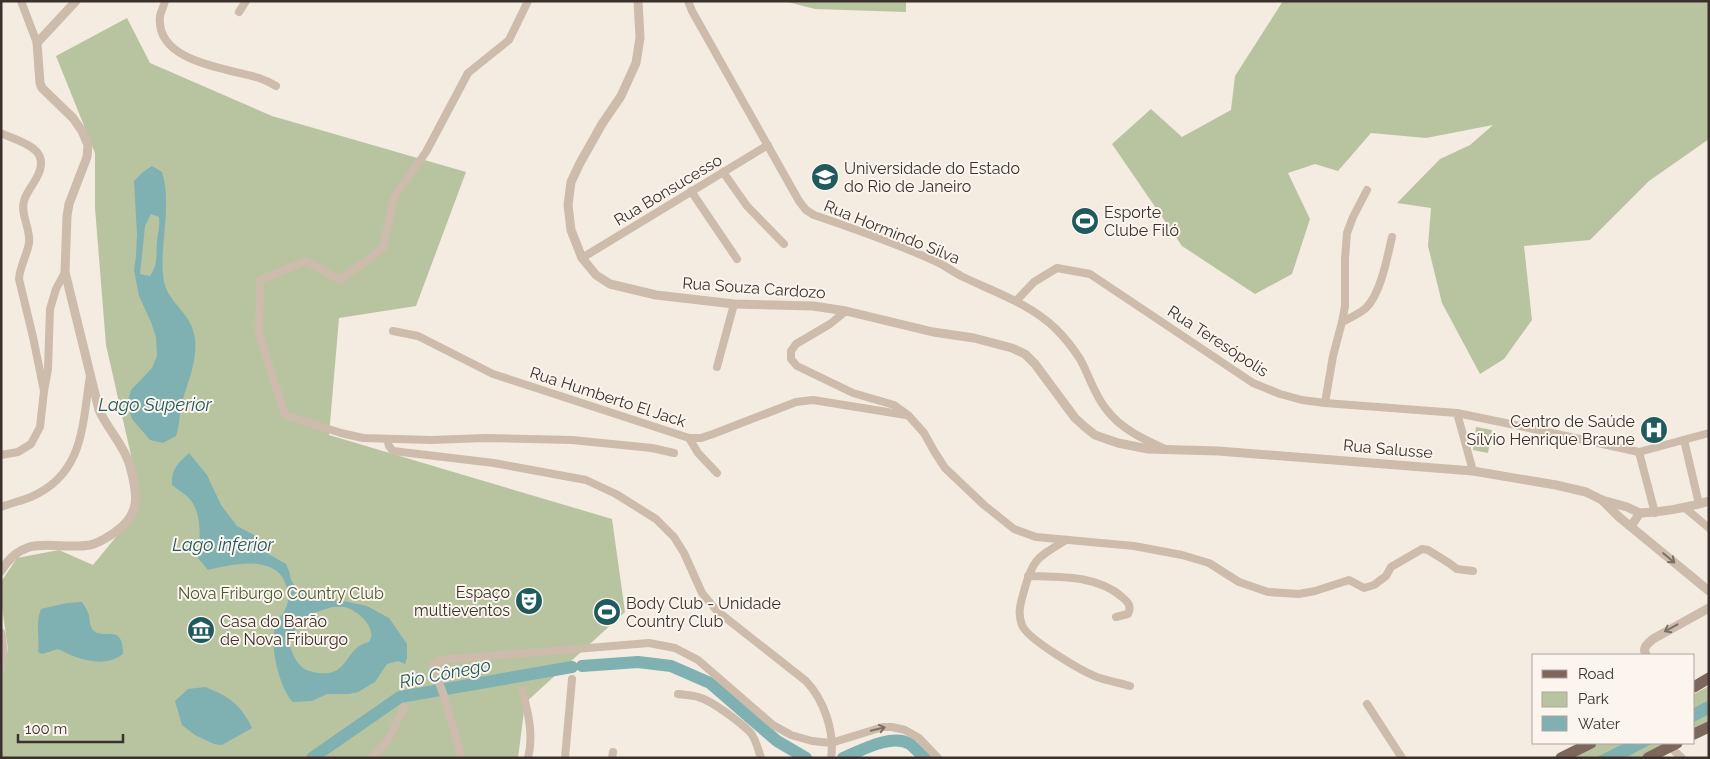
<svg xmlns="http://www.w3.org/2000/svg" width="1710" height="759" font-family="Raleway,sans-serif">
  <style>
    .green { fill: #b8c4a0 }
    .water { fill: #7fb0b2; fill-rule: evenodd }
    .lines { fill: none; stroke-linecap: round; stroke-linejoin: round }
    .river { stroke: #7fb0b2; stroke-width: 12 }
    .minor { stroke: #cdbbac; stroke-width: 8 }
    .tertiary { stroke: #cdbbac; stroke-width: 9 }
    .primary { stroke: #7d675c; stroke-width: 11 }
    .oneway { stroke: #7d6f65 }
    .labels { text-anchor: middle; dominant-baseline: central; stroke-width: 4; stroke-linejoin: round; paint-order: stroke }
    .poi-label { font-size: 16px; fill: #3b302b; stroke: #fbf5ee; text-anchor: start }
    .street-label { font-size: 16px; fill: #3b302b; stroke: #fbf5ee }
    .park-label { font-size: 16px; fill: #4a5a2e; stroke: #fbf5ee }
    .water-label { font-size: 18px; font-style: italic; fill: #1f5a5e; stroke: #fbf5ee }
  </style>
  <rect width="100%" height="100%" fill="#f4ebe1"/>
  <g class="green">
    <path d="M784 1H906V12L815 9Z"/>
    <path d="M1283 1H1709V139L1649 181 1590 240 1524 246 1532 320 1504 359 1480 374 1442 303 1428 246 1431 208 1397 203 1440 159 1470 145 1493 125 1426 138 1371 133 1338 171 1315 164 1288 173 1310 219 1292 274 1255 294 1182 246 1112 144 1151 109 1182 137 1231 110 1235 76Z"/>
    <path d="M127 18 150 63 272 116 466 172 416 306 339 318 329 435 612 519 625 612 525 703 518 758H1V676L8 649 1 600V582L17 558 59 550 93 565 138 510 135 473 106 345 95 208V153L56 56Z"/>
    <path d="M1476 427 1492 430 1488 453 1473 450Z"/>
    <path d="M1709 686V722L1694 730V694Z"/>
    <path d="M1600 743H1669L1640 758H1571Z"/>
  </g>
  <g class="water">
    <path d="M152 166 162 172C173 208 158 246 164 282 167 297 182 309 189 321 204 348 189 376 182 403 179 414 180 425 176 436L163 443 150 440 132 419 127 404 131 390 152 368 157 356 156 337 151 322 139 296 134 270 136 256 137 234 134 181 143 172ZM151 214 159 217C160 227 158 232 157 241 156 255 158 265 150 276L140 274 145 226Z"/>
    <path d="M189 453 207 475 221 505 237 526 258 537 265 552 286 564 289 571 291 580 295 586 302 592 367 606 389 618 407 644V658L405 664 398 661 387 664 375 682 358 692 349 694H327L312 701 293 702C280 689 271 651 274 633 275 621 286 613 288 601 289 595 287 588 285 582 273 554 231 565 208 570L198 558C200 539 203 512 188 497 183 493 177 489 172 485 171 468 178 464 189 453ZM332 607C336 607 344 606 348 608 359 612 378 629 369 642 342 648 351 680 313 672 298 669 294 657 289 644 300 617 304 616 332 607Z"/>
    <path d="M82 602C84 605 87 609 88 613 91 619 88 625 94 631 105 640 123 623 123 654 104 669 77 659 58 649L42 654 38 652C40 637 35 623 41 609L67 603Z"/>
    <path d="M205 687C229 696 241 705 252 728L222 745 214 744 195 735 182 725 175 701 188 689Z"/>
    <path d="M1709 700V714L1694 722V708Z"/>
    <path d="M1625 743H1653L1625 758H1595Z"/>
  </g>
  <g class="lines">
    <g class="river">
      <path d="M582 666 638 662 671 666 710 683 777 741 806 758"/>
      <path d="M312 758 400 697 572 667"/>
      <path d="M843 758C860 751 892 733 910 744 915 748 920 754 925 758"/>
    </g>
    <g class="minor">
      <path d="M21 1 37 43"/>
      <path d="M165 1C164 6 161 11 160 16 155 63 228 68 259 78 265 80 271 83 276 86"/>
      <path d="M528 1 509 40 468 73 426 152 394 197 383 248 340 280 306 261 260 280 259 334 285 415 341 433 363 438 431 440 486 438 572 440 652 448 674 453"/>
      <path d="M688 1 692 11 799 201 806 210 814 215C855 229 895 243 935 261 944 265 952 271 961 276 994 292 1029 303 1056 329 1065 338 1073 348 1080 359 1089 375 1094 394 1106 409 1121 429 1143 439 1165 449"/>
      <path d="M239 12 246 1"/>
      <path d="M1 133C22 143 52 148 37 177 33 185 26 193 24 201 20 215 31 229 29 243 27 255 20 266 19 279L33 337 44 391"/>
      <path d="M723 172 747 206 784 244"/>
      <path d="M691 191 737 259"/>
      <path d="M582 258 768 145"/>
      <path d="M1016 301 1034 282 1057 268 1090 274 1253 383 1280 394 1302 400 1325 403 1457 413 1473 471"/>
      <path d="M846 311 830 324 796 344 791 351V359L797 366 853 393 894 405 908 415 924 433 934 451 945 468 984 505 1014 529 1036 537 1134 546 1182 555 1209 563 1239 582 1268 592 1299 594 1315 591 1349 580 1364 588 1374 585 1386 576 1391 567 1422 549 1428 550 1449 563 1457 569 1473 571"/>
      <path d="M1342 322C1350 318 1359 314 1366 308 1381 293 1387 258 1392 237"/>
      <path d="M393 331 418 336 493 374 689 438H701L713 434 796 402 813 400 906 415"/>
      <path d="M717 367 734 304"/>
      <path d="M1325 403 1333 356 1342 322 1345 306V259L1347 233 1353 217 1367 190"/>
      <path d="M1457 413 1520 426 1639 452 1709 433"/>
      <path d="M689 438 698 453 717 473"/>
      <path d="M387 439 389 446 393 451 494 463 586 480 616 494 656 519 674 537 684 553 702 593 717 611 806 681C824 700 835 732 831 758"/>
      <path d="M1684 440 1699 504"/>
      <path d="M1639 452 1655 513"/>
      <path d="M1 455 18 452 31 444 40 427 44 391 48 369 50 309 56 289 65 272"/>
      <path d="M1 507C11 503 21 501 31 497 84 474 82 426 90 376"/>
      <path d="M1685 508 1709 528"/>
      <path d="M1066 540C1037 558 1033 558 1024 591 1021 602 1017 613 1022 625 1027 639 1084 673 1100 678 1109 681 1120 683 1130 686"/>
      <path d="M1028 576C1060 577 1097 575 1122 597 1128 602 1132 606 1128 614L1116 617"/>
      <path d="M522 690C528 711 534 736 528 758"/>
      <path d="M678 694C684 695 691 695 698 697 711 700 740 722 750 732 756 739 758 749 761 758"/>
      <path d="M1367 704 1402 758"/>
      <path d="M1670 747 1682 758"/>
      <path d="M371 758C391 741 393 729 404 707"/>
      <path d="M462 758 444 696 433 666 435 662 439 660 649 643 675 648 698 660 773 725 791 735 812 741 831 743 883 727H892L905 730 919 738 938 758"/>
      <path d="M565 758 572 679"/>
      <path d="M612 758 613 752"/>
    </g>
    <g class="tertiary">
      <path d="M638 1 640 38 636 63 621 96 602 124 580 163 571 182 568 205 571 230 582 258 596 275 610 284 656 295 734 304 813 306 846 311 933 332 974 338 1012 348 1025 354 1035 364 1075 418 1085 427 1095 435 1118 443 1148 449 1218 451 1473 471 1556 485 1586 492 1602 500 1619 517 1709 591"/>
      <path d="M1602 500 1627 507 1640 513"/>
      <path d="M1631 526 1640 513C1664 512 1686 508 1709 501"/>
      <path d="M1 571C25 531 55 551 90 545 99 543 106 538 114 533 141 515 138 495 130 466 124 445 108 430 99 410L65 272 67 216 69 204 87 157 88 145 82 131 73 118 42 88 40 83 37 43 76 1"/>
      <path d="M1 633 3 649 1 668"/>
      <path d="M1646 655C1642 648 1647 644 1653 639L1709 608"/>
    </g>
    <g class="primary">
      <path d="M1694 687 1709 678"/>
      <path d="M1694 734 1709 727"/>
      <path d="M1561 758 1591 743"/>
      <path d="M1648 758 1677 743"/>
    </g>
  </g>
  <defs><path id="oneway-shaft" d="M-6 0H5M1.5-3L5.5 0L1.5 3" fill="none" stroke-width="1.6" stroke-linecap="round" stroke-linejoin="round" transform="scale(1.25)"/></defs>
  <g class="oneway">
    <use href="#oneway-shaft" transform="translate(1669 558) rotate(40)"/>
    <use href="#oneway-shaft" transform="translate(1671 628) rotate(151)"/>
    <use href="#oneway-shaft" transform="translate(878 729) rotate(-14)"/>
  </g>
  <defs>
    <g id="university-disc" transform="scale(1.4375)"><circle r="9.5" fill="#1f5a5e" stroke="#fbf5ee"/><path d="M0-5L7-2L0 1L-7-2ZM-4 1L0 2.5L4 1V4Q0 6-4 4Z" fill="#fff"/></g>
    <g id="stadium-disc" transform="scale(1.4375)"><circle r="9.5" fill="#1f5a5e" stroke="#fbf5ee"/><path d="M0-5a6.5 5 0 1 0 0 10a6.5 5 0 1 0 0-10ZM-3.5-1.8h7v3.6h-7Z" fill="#fff"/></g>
    <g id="hospital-disc" transform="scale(1.4375)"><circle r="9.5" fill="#1f5a5e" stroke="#fbf5ee"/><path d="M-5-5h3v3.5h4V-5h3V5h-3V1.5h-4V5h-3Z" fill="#fff"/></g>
    <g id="theatre-disc" transform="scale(1.4375)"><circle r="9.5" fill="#1f5a5e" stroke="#fbf5ee"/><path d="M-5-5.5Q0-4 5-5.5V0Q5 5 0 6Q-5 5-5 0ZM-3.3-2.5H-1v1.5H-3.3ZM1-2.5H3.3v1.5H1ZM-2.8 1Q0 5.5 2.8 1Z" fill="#fff"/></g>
    <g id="museum-disc" transform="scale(1.4375)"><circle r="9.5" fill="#1f5a5e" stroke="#fbf5ee"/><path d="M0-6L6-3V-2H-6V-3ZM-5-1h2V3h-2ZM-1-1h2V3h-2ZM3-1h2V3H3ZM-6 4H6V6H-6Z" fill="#fff"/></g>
  </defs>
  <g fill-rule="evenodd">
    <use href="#university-disc" x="825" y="177"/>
    <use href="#stadium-disc" x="1085" y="221"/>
    <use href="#hospital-disc" x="1654" y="430"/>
    <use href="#theatre-disc" x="529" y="601"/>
    <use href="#stadium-disc" x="607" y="612"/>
    <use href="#museum-disc" x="201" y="630"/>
  </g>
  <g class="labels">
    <g class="poi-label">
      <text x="844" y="168">Universidade do Estado<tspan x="844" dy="18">do Rio de Janeiro</tspan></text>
      <text x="1104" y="212">Esporte<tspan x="1104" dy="18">Clube Filó</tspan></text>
      <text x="1635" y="421" text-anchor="end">Centro de Saúde<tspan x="1635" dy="18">Sílvio Henrique Braune</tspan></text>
      <text x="510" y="592" text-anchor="end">Espaço<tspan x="510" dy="18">multieventos</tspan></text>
      <text x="626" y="603">Body Club - Unidade<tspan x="626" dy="18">Country Club</tspan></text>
      <text x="220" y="621">Casa do Barão<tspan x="220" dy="18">de Nova Friburgo</tspan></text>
    </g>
    <g class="street-label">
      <text transform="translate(668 190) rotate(-31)">Rua Bonsucesso</text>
      <text transform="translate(892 232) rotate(22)">Rua Hormindo Silva</text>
      <text transform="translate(754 288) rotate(4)">Rua Souza Cardozo</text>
      <text transform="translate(1218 341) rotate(33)">Rua Teresópolis</text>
      <text transform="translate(608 397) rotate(18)">Rua Humberto El Jack</text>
      <text transform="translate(1388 449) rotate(5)">Rua Salusse</text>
    </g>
    <g class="park-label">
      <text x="281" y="593">Nova Friburgo Country Club</text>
    </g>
    <g class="water-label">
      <text x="155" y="404">Lago Superior</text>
      <text x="223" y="544">Lago inferior</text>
      <text transform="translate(445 673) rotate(-11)">Rio Cônego</text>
    </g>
  </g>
  <rect width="1710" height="759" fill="none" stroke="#3b302b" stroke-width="5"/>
  <rect x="1532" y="654" width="162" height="90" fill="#fbf5ee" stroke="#aea6a0"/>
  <rect x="1542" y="670" width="25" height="8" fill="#7d675c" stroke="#aea6a0"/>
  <text x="1578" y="679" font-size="15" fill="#3b302b">Road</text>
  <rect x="1542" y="692" width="25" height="15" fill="#b8c4a0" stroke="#aea6a0"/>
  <text x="1578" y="704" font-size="15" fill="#3b302b">Park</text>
  <rect x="1542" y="716" width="25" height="15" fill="#7fb0b2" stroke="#aea6a0"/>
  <text x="1578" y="729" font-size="15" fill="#3b302b">Water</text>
  <path d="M18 734v8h105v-8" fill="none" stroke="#3b302b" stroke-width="2.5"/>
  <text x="25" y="734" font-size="15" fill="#3b302b" stroke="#fbf5ee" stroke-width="4" paint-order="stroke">100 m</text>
</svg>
